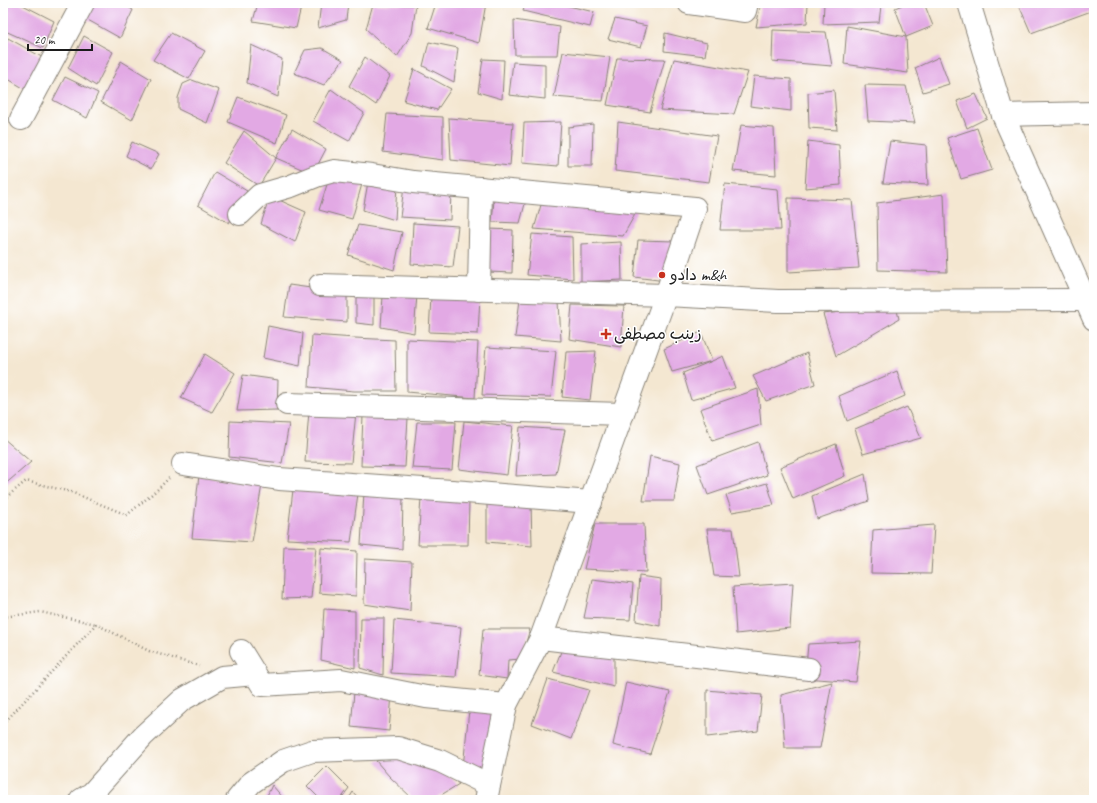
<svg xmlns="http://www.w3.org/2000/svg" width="1097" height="803" font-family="Caveat,'Playpen Sans Arabic',sans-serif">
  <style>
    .building { fill: #e2a9e4 }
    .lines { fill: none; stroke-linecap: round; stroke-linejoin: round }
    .minor-casing { stroke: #888276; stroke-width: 24 }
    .path { stroke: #888276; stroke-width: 2.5; stroke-dasharray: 1 3; stroke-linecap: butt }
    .minor { stroke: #fff; stroke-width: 22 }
    .poi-dot { fill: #c8321e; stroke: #fff; stroke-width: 1.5 }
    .labels { text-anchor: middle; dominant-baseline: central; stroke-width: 3; stroke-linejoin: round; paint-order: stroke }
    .poi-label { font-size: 16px; fill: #1c1c1c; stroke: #fff; text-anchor: start }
  </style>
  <rect width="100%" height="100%" fill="#fff"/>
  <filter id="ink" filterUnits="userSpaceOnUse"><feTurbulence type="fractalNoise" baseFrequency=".025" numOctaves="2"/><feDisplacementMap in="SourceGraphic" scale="8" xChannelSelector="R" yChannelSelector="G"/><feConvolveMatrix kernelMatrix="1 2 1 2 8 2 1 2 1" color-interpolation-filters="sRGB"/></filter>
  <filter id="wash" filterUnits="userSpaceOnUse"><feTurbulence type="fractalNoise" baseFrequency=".012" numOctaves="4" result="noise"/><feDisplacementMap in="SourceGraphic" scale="16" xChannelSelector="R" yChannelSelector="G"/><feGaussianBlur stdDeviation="0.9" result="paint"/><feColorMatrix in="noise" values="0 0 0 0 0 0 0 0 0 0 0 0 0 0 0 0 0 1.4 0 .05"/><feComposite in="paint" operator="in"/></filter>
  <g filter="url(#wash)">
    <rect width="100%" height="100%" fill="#f4e7d1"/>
    <g id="blocks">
      <g class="building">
        <path d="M3 3H19L54 21 43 48 3 30Z"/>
        <path d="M94 3H121L133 10 120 38 86 19Z"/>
        <path d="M258 3H302L296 28 253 21Z"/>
        <path d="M321 3H348L346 20 318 28Z"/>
        <path d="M436 3H486L479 43 428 28Z"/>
        <path d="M526 3H556L594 12 590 27 523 11Z"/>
        <path d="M761 3H808L807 23 756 27Z"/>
        <path d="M824 3H871L881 6 879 22 823 24Z"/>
        <path d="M907 3H924L933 26 906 37 895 8Z"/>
        <path d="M1018 3H1094V10L1031 33Z"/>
        <path d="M373 4 416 5 412 33 397 57 366 29Z"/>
        <path d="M615 19 647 26 641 47 608 39Z"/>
        <path d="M514 20 560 27 557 55H515Z"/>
        <path d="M847 26 906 37 908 73 844 64Z"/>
        <path d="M773 30 826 32 832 66 772 61Z"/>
        <path d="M171 33 205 51 189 79 153 60Z"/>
        <path d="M665 33 707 43 705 56 664 51Z"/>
        <path d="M84 36 113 52 96 86 68 68Z"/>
        <path d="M8 38 47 60 30 92 3 76V48Z"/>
        <path d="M429 42 458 48 454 82 423 66Z"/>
        <path d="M251 45 282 59 278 97 247 83Z"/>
        <path d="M322 48 343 60 324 85 294 73 305 50Z"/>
        <path d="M563 52 610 57 603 101 554 97Z"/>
        <path d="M365 57 390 76 376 105 349 86Z"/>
        <path d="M939 57 949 84 923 92 915 68Z"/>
        <path d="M617 58 665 59 650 112 607 105Z"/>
        <path d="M483 59 504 60 502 99 478 92Z"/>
        <path d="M674 59 748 72 734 114 660 110Z"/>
        <path d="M121 61 151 79 132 120 101 102Z"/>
        <path d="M513 62 545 64V99L509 95Z"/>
        <path d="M414 69 451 89 437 110 404 101Z"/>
        <path d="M754 76 791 79V111L750 106Z"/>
        <path d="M65 77 98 93 87 118 53 100Z"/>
        <path d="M192 80 219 90 207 123 178 109V98L183 84Z"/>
        <path d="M865 85 906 86 915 123 868 121Z"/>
        <path d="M331 89 364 113 349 141 313 121Z"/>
        <path d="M834 90 837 130 809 128 808 93Z"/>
        <path d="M976 94 987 118 967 128 957 101Z"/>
        <path d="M238 97 286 115 277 143 228 122Z"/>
        <path d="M387 114 443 117V160L383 152Z"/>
        <path d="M449 118 513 123 510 166 451 160Z"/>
        <path d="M561 122 558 166 522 163 524 123Z"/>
        <path d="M618 122 717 136 709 182 615 171Z"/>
        <path d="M593 124 592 166H568V127Z"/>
        <path d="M741 125 774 128 776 175 733 171Z"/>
        <path d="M977 128 992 170 961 179 947 138Z"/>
        <path d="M292 129 326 149 313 174 276 158Z"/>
        <path d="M244 131 276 158 259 186 224 163Z"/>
        <path d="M808 141 839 145 841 185 805 188Z"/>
        <path d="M890 141 926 145 928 185 883 183Z"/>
        <path d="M132 142 159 154 151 169 126 156Z"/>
        <path d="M215 172 247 191 229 223 198 205Z"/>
        <path d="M330 175 362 184 352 219 319 210Z"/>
        <path d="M368 182 397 185 395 220 363 210Z"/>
        <path d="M725 184 778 189 781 230H720Z"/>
        <path d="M404 187 451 191 450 220 400 217Z"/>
        <path d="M944 194 947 272 878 270 877 203Z"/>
        <path d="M270 196 306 212 295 242 261 224Z"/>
        <path d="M788 198 852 200 859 268 788 272Z"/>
        <path d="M494 200H526L520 223 492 222Z"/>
        <path d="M541 205 638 209 623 236 534 229Z"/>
        <path d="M413 223 458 226 453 267 411 264Z"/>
        <path d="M358 225 402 232 394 270 348 255Z"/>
        <path d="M489 229 513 230 512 273 488 272Z"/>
        <path d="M532 234 572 237 573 279 527 275Z"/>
        <path d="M638 240 675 241 666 281 634 277Z"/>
        <path d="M621 242 622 280 581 282V244Z"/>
        <path d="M289 285 347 293V322L284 317Z"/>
        <path d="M417 295 414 333 381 327 383 296Z"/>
        <path d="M356 296H374V325L356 323Z"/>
        <path d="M431 297H480L478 334 429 332Z"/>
        <path d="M520 300 559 301 561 341 515 337Z"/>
        <path d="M572 305 624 306 621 347 569 339Z"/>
        <path d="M896 306 899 319 836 356 823 314Z"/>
        <path d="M268 326 303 333 300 366 263 358Z"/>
        <path d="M701 332 712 361 723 356 735 388 691 400 683 373 712 361 672 372 664 349Z"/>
        <path d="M312 335 355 338 395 340 396 391H354L309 387Z"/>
        <path d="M407 339 478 342 475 398 407 392Z"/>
        <path d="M486 347 556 351 551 397 482 395Z"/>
        <path d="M596 351 590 400 562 397 566 352Z"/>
        <path d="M807 353 815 384 766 401 753 376Z"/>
        <path d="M205 354 235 373 212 412 181 398Z"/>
        <path d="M897 371 905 396 847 421 839 396Z"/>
        <path d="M243 375 278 380 277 410 237 411Z"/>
        <path d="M758 389 761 425 712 441 700 409Z"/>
        <path d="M907 407 921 438 863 454 855 429Z"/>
        <path d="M309 411 356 412 351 463 305 462Z"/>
        <path d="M363 415 408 418 405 467 361 466Z"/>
        <path d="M230 421 289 424 282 463 229 457Z"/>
        <path d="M464 421 513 426 507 475 459 469Z"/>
        <path d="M417 422H456L452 470 412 468Z"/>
        <path d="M520 427 565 430 556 474 516 476Z"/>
        <path d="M3 438 31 462 3 486Z"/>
        <path d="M758 442 767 475 708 495 697 465Z"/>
        <path d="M836 444 845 476 793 499 780 467Z"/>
        <path d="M650 456 680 463 674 501H643Z"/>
        <path d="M865 474 869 501 817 519 812 496Z"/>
        <path d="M199 475 262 485 252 542 192 538Z"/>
        <path d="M767 483 774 505 732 512 726 495Z"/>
        <path d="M293 490 358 494 351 542 287 539Z"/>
        <path d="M364 492 403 496 402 549 361 545Z"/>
        <path d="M421 498 469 500 468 545H418Z"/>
        <path d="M487 498 531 503 532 546 487 542Z"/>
        <path d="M595 524H644L646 572 584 569Z"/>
        <path d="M934 525 931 574 871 573 873 530Z"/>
        <path d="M707 529H733L739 577 714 576Z"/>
        <path d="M284 546 316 547 311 598 282 599Z"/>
        <path d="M321 548 357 551 356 596 319 593Z"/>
        <path d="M365 559 412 562 410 611 364 604Z"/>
        <path d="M639 576 661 579 660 626 636 621Z"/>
        <path d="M592 579 633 584 630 620 584 618Z"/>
        <path d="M793 583 790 628 736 634 733 587Z"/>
        <path d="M324 609 355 611V668L321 660Z"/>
        <path d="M361 618H384L383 675 360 668Z"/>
        <path d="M394 620 461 627 456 677 391 673Z"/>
        <path d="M483 629H530L521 659 508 660 507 679 479 675Z"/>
        <path d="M861 641 856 682 805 678 808 644Z"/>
        <path d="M562 649 614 654V687L553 672Z"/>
        <path d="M548 679 589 690 571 739 532 724Z"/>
        <path d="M626 682 670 692 650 754 613 745Z"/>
        <path d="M832 682 820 748H785L781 695Z"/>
        <path d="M707 690 762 695 758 731 707 737Z"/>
        <path d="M354 692 392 694 389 731 351 727Z"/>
        <path d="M469 710H497L486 770 463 767Z"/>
        <path d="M398 757 446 774 459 784 433 800H414L389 776 376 761Z"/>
        <path d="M327 766 349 788 340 800H321L307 786Z"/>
        <path d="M272 785 285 800H265Z"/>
        <path d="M353 792 360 800H348Z"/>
      </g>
    </g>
  </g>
  <g filter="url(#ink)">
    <use href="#blocks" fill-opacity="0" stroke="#888276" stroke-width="1"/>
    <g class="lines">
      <g class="minor-casing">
        <g id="minor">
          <path d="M689 3 745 11 747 3"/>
          <path d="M969 3 1003 115 1094 319"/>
          <path d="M1003 115 1094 113"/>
          <path d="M21 119 83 3"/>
          <path d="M240 214 260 195 291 186 316 176 334 171 372 175 413 182 695 208 666 295 541 638 506 705 486 800"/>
          <path d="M320 285 666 295 778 301 1085 300"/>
          <path d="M479 290 481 188"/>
          <path d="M287 404 623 414"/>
          <path d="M183 464 279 479 466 492 591 502"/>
          <path d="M541 638 809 669"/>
          <path d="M241 651 262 685 341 680 426 697 506 705"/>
          <path d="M81 800 92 793 143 736 182 700 222 677 255 674"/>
          <path d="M237 800 251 783 283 761 312 751 398 748 440 761 489 785"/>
        </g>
      </g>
      <g class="path">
        <path d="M3 500 26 481 71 492 127 515 157 490 169 478"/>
        <path d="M3 617 40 612 96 624"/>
        <path d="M3 724 96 624 149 651 199 666"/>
      </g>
      <use href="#minor" class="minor"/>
    </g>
  </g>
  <g class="poi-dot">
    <circle cx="662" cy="275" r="4"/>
    <path d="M604 328h4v4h4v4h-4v4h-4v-4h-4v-4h4z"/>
  </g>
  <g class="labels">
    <g class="poi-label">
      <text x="670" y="275">دادو m&amp;h</text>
      <text x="614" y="334">زينب مصطفى</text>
    </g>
  </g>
  <rect width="1097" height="803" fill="none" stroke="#fff" stroke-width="16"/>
  <path d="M28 44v6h64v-6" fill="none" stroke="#1c1c1c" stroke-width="2"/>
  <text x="34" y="44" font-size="12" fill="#1c1c1c" stroke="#ffffff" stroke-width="3" paint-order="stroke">20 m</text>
</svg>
